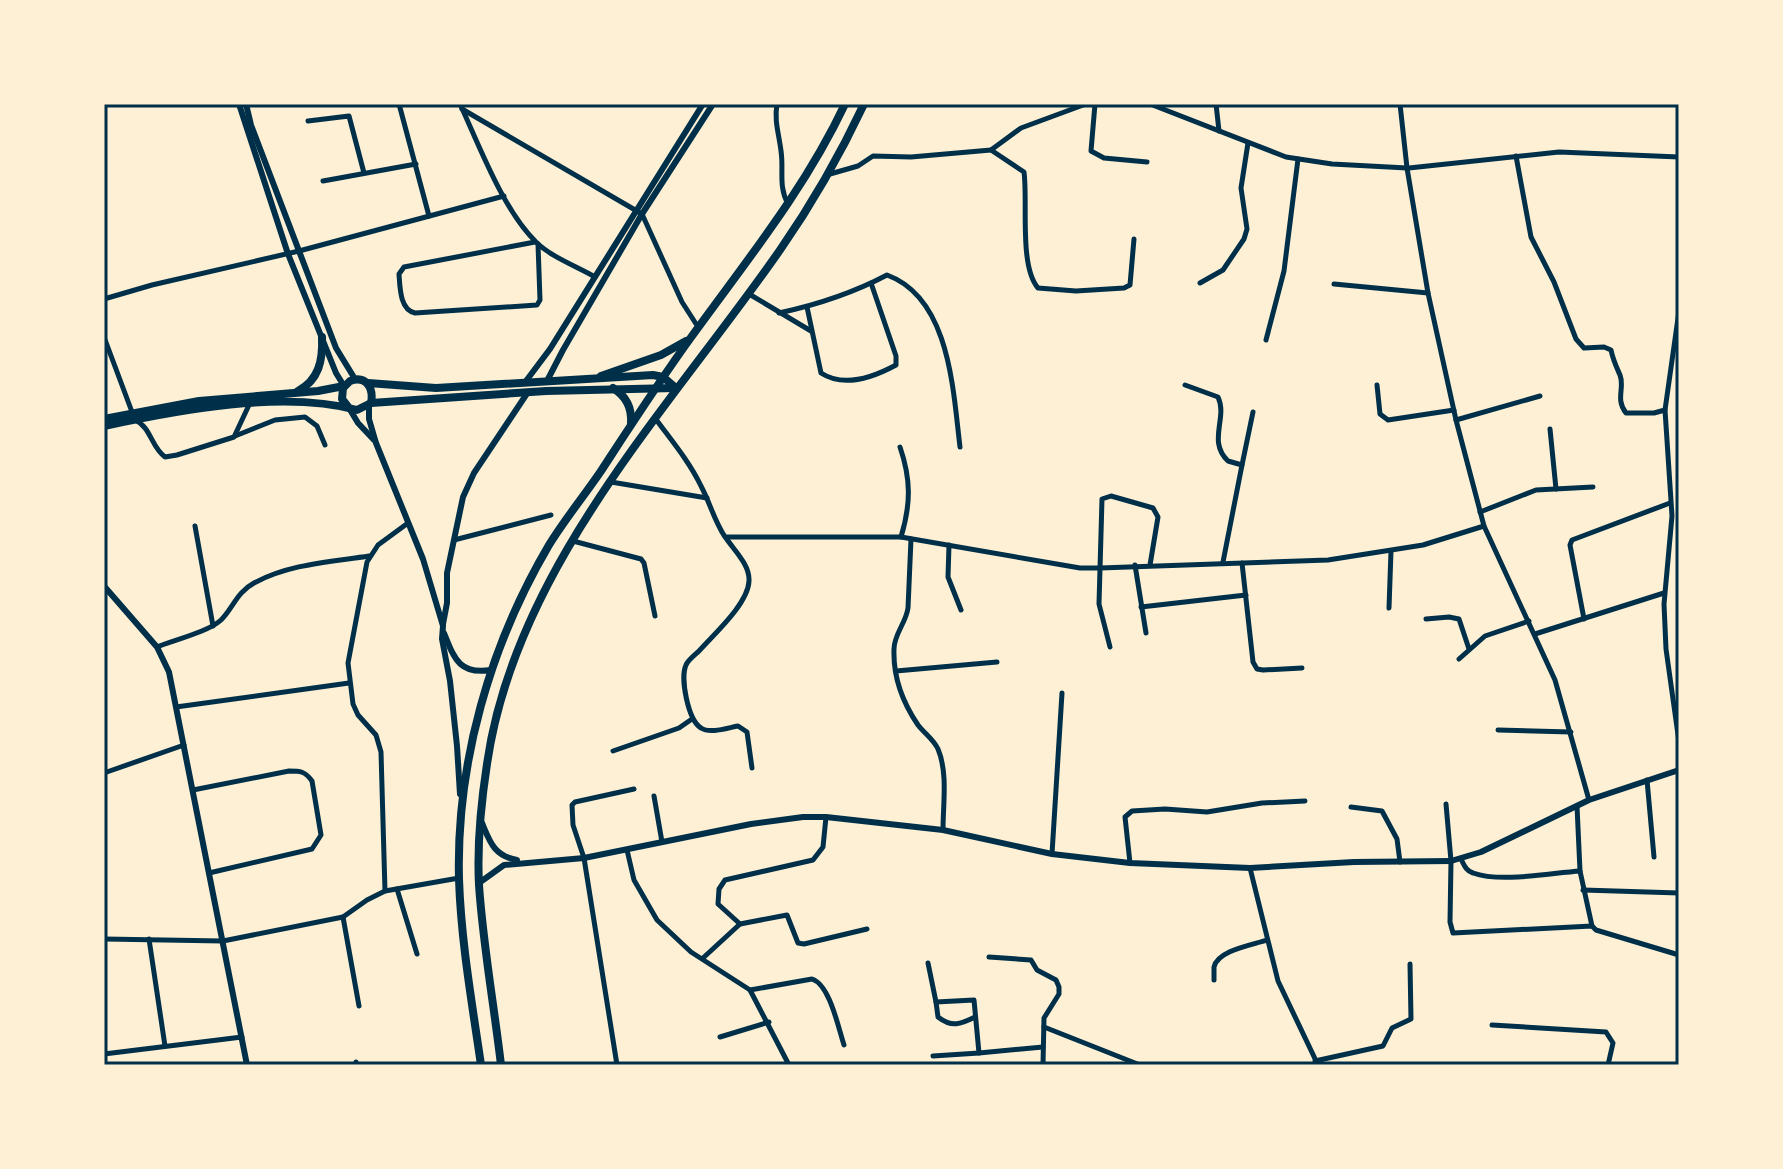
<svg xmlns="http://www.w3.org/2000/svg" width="1783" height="1169" font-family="Helvetica,sans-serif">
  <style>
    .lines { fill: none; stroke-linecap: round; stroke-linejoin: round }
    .minor { stroke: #003049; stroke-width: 5 }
    .tertiary { stroke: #003049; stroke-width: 6 }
    .primary { stroke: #003049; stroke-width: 8 }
    .trunk { stroke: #003049; stroke-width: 8 }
    .neatline { fill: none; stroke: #003049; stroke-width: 3 }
  </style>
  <rect width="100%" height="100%" fill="#fdf0d5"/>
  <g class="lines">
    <g class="minor">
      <path d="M399 104 429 216"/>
      <path d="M460 104C479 145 503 210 536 242 551 257 576 266 595 277"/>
      <path d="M777 104C774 121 779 134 781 151 784 170 778 186 788 204"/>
      <path d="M1095 104 1091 151 1104 158 1147 162"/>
      <path d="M1150 104 1286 157 1332 164 1407 168"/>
      <path d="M1216 104 1219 131"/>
      <path d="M1400 104 1407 168 1428 293 1456 420 1484 526 1555 680 1589 800"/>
      <path d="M462 109 642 214 682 302 698 327"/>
      <path d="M308 121 349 116 364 173"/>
      <path d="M991 150 1024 172C1028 202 1019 266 1038 288L1076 291 1124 288 1130 285 1134 239"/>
      <path d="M1516 156 1531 237 1554 282 1576 339 1584 348 1604 347 1611 350C1613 360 1616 366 1620 375 1625 388 1615 399 1626 413H1654L1665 410"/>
      <path d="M1409 168 1559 152 1679 157"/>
      <path d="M830 174 858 166 873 156 911 157 991 150 1021 128 1086 104"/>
      <path d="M323 181 416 164"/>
      <path d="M535 242 404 267 399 274C400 288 400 310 415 313L537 305 540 300 538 244"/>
      <path d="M1200 283 1223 270 1244 239 1247 229 1241 188 1248 143"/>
      <path d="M1334 284 1428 293"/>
      <path d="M749 294 811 331"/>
      <path d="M104 299 152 285 299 251 504 196"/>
      <path d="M807 307 821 373C844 388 874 377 896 365V356L871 283"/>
      <path d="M1679 311 1665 410 1672 516 1664 604 1666 649 1679 742"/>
      <path d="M779 313C816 305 853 293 887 275 950 298 953 390 960 447"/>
      <path d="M104 337 135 420C151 427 151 447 165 457L177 455 234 437 249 405"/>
      <path d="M1266 340 1284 271 1298 159"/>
      <path d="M1185 385 1218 397C1228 418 1207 441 1228 461L1242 465 1223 562"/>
      <path d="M1377 385 1380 414 1388 420 1454 410"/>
      <path d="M655 418C671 440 689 461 701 486 710 503 714 520 725 537H901L1080 568H1100L1328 560 1423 545 1484 526"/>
      <path d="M1456 420 1540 396"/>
      <path d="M1550 429 1556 489"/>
      <path d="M235 436 275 420 305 417 317 426 325 445"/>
      <path d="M900 447C911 479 911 504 901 537"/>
      <path d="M1242 465 1253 412"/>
      <path d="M611 482 707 498"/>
      <path d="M1480 512 1536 490 1593 487"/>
      <path d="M195 526 213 626"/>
      <path d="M726 538C734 550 750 565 749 581 748 604 714 634 699 651 695 655 688 660 686 665 680 678 688 720 701 728 710 734 727 728 738 726L747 732 752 768"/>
      <path d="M911 539 908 608C906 623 894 634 894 649 893 676 903 703 918 725 925 734 933 739 938 749 948 773 943 804 943 830"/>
      <path d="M454 540 551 515"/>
      <path d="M573 541 641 559 644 563 655 616"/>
      <path d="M949 545 948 577 961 610"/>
      <path d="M1242 563 1253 662 1257 669 1263 670 1302 668"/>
      <path d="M1135 565 1146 633"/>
      <path d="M1141 607 1246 595"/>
      <path d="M1389 608 1391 551"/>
      <path d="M1426 619 1449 617 1459 619 1469 649"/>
      <path d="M1584 619 1570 545 1572 540 1670 503"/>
      <path d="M1535 634 1664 593"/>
      <path d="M157 647C174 640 208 632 221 620 233 608 237 592 254 583 289 564 330 562 369 556"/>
      <path d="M1110 647 1099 604 1102 499 1111 496 1153 508 1158 517 1150 565"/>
      <path d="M1459 659 1485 636 1529 621"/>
      <path d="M896 671 997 662"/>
      <path d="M176 707 349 683"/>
      <path d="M1498 730 1571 732"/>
      <path d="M613 751 679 728 692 719"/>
      <path d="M104 773 184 745"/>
      <path d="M1647 780 1654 857"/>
      <path d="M193 790 289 771C300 771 305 771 312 781L321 835 312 849 209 873"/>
      <path d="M654 796 662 842"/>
      <path d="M1446 804 1451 861 1450 922 1453 933 1592 926 1596 930 1679 955"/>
      <path d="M1577 806 1580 871"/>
      <path d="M1351 807 1382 811 1397 839 1400 862"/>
      <path d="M627 850 634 880 657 920 691 952 750 990 789 1065"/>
      <path d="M1052 854 1062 693"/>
      <path d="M1461 859C1464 865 1466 871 1473 873 1501 883 1550 873 1580 871L1592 926"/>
      <path d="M1130 863 1125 817 1132 811 1165 809 1207 812 1262 803 1305 801"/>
      <path d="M1250 868 1278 981 1318 1065"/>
      <path d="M397 889 417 954"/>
      <path d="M1583 890 1679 893"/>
      <path d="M385 891 381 752 376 735 358 715 353 704 348 663 367 562 378 545 408 523"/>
      <path d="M343 917 359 1006"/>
      <path d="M740 924 718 904 719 889 725 880 813 860 823 847 826 817"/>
      <path d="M104 939 223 941 343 917 367 900 385 891 459 878"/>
      <path d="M149 939 165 1046"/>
      <path d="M989 957 1031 960 1037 970 1056 980 1059 987V994L1044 1018 1043 1065"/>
      <path d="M703 958 740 924 787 915 798 943 804 944 867 929"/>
      <path d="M928 963 936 1002 974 1000 979 1053 1043 1047"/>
      <path d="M1214 980C1214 979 1214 967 1214 967 1218 950 1253 945 1267 940"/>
      <path d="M750 990 812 979C830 985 838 1027 844 1045"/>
      <path d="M936 1002 938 1017C952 1028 961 1024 975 1017"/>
      <path d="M1492 1025 1606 1032 1613 1043 1608 1065"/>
      <path d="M1044 1027 1140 1065"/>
      <path d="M720 1037 769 1022"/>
      <path d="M104 1054 242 1037"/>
      <path d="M933 1056 979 1053"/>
      <path d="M1315 1061 1383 1046 1392 1028 1411 1019 1410 964"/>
      <path d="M356 1062V1065"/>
      <path d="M617 1065 584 858 573 825 572 805 575 802 634 789"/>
    </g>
    <g class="tertiary">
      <path d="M239 104 288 254 336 373 344 386"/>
      <path d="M246 104 251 125 336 348 355 379"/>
      <path d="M548 379 563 350 642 214 713 104"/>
      <path d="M526 381 550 349 703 104"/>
      <path d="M369 405V419L376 443 423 559 443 626 442 639 450 681 457 746 460 794"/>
      <path d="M349 408 358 423 374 440"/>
      <path d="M104 586 157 647 169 672 247 1065"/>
      <path d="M443 624 447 603V573L463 497 474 473 528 392"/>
      <path d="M444 633C454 658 459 675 491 670"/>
      <path d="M482 823C490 842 494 856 517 860"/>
      <path d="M479 883 504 865 584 858 751 824 803 817H826L943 830 1052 854 1130 863 1250 868 1354 862 1451 861 1481 852 1589 800 1679 770"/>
    </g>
    <g class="primary">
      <path d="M368 383 436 388 653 375 663 377 676 388"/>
      <path d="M298 391C319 380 323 360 322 337"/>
      <path d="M371 403 546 391 675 388"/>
      <path d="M104 419 199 401 318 391 344 386"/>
      <path d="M104 426C178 410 283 390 357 410L371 403C374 388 366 375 350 381L343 388 342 399 349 408"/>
    </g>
    <g class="trunk">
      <path d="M601 376 661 355 686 341"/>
      <path d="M613 388C626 396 632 407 631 423"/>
      <path d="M481 1065C472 1003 461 941 459 879 456 763 490 645 549 545 565 519 584 496 601 471 631 425 660 380 692 336 747 260 805 189 845 104"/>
      <path d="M501 1065C494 1005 483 945 479 885 477 846 481 803 487 764 515 567 670 408 780 250 812 204 840 155 864 104"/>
    </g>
  </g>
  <rect width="1783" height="1169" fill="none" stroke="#fdf0d5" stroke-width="212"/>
  <rect x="106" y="106" width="1571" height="957" class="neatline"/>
</svg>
